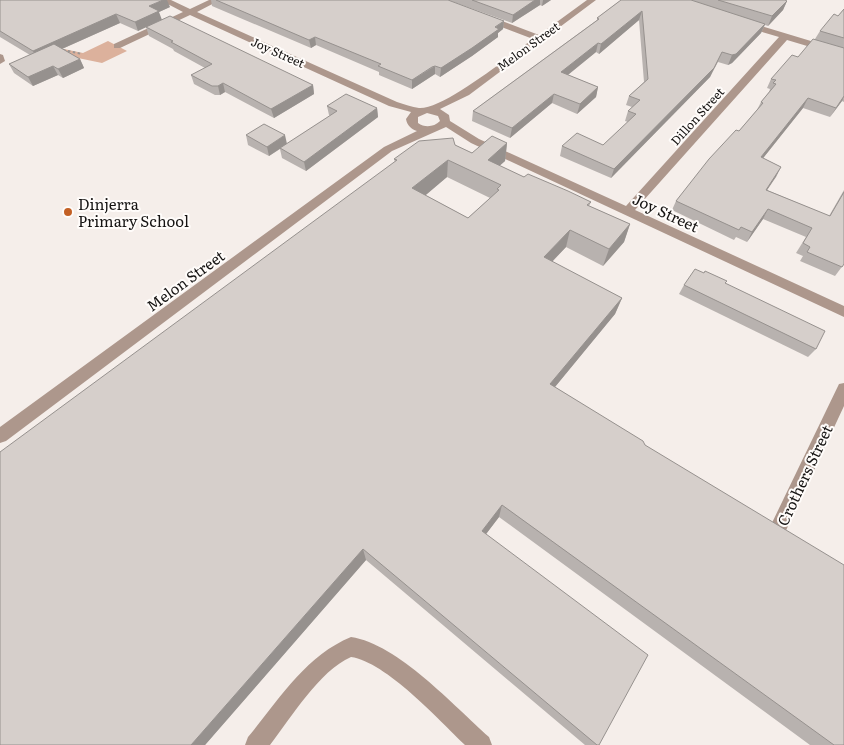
<svg xmlns="http://www.w3.org/2000/svg" width="844" height="745" font-family="Literata,serif">
  <style>
    .green { fill: #dcb19c }
    .lines { fill: none; stroke-linecap: round; stroke-linejoin: round }
    .path { stroke: #9b9694; stroke-width: 2; stroke-dasharray: 2.5 2.5; stroke-linecap: butt }
    .street { fill: #ad978c; fill-rule: evenodd }
    .wall { fill: #b8b2af; fill-rule: evenodd }
    .shaded-wall { fill: #96918e }
    .building { fill: #d6cfcb; stroke: #96918e; fill-rule: evenodd }
    .poi-dot { fill: #c36025; stroke: #fffcfa; stroke-width: 2 }
    .labels { text-anchor: middle; dominant-baseline: central; stroke-width: 4; stroke-linejoin: round; paint-order: stroke }
    .far-street-label { font-size: 12px; fill: #151312; stroke: #fffcfa }
    .poi-label { font-size: 15px; fill: #151312; stroke: #fffcfa; text-anchor: start }
    .street-label { font-size: 15px; fill: #151312; stroke: #fffcfa }
  </style>
  <rect width="100%" height="100%" fill="#f5eeea"/>
  <path class="green" d="M108 41 127 51 102 63 49 52 59 48 83 53Z"/>
  <g class="lines">
    <path class="path" d="M63 50 82 54"/>
    <g class="street">
      <path d="M160 0H171L190 9 209 0H220L197 12 397 102C404 104 412 107 419 108 443 110 512 54 533 39L483 20V16H489L539 35 587 0H596L469 95 440 109 449 115 450 121 479 139 626 206 779 37 742 26V22H748L844 51V57L787 40 635 210 844 306V317L471 143 446 127 392 151 6 441 0 443V427L384 147 417 131C411 129 407 125 406 119L411 112 389 106 190 15 120 48H114V44L183 12ZM427 113 438 116 440 121C434 127 425 128 418 123V117Z"/>
      <path d="M0 54 3 55 5 61 0 64Z"/>
      <path d="M844 383V406L782 539 776 542 770 539 767 533 770 527 839 384Z"/>
      <path d="M351 637C398 644 454 706 489 737L492 745H465C439 720 386 662 351 657 319 671 291 718 270 745H245L248 737C279 700 305 656 351 637Z"/>
    </g>
  </g>
  <g class="wall">
    <path d="M0 0 170 7 159 12 138 31 120 23 62 49 80 59 84 68 63 78 58 75 33 86 14 73 9 64 30 55 0 37Z"/>
    <path d="M211 0H448L504 21 503 29 498 33V37L472 56 440 77 435 74 432 76 412 89 379 75V72L316 45 311 48 212 6Z"/>
    <path d="M448 0H551L542 6 540 5 512 23Z"/>
    <path d="M621 0H785L787 1 783 10 768 26 765 25 761 33 732 63 728 65 718 62 710 77 611 178 560 156 562 146 603 145 628 122 625 121 628 111 632 107 626 105 629 96 644 82 639 20 599 54 596 52 568 75 598 87 596 97 577 114 552 103 510 138 472 121 473 111 597 20V18Z"/>
    <path d="M844 9V102L842 101 830 117 803 108 763 158 781 167 767 190 829 216 844 190V264L835 276 800 261 803 256 796 253 806 237 763 219 747 242 736 237 734 240 672 210 676 201 739 131 757 110 761 102 769 92 770 89 767 88 771 79 798 57 815 39 820 31 838 16Z"/>
    <path d="M146 27 313 85 314 94 274 118 225 92 220 95H215L194 84 191 75 205 68 174 51 173 49 149 36Z"/>
    <path d="M327 106 377 108 378 117 306 171 282 158 280 149 269 156 248 145 246 135 287 144 330 116 329 115Z"/>
    <path d="M507 143 505 161 499 166 524 177 591 202 589 206 630 224 624 242 603 266 566 247 552 262 622 298 615 314 555 387 645 445 844 745H810L499 517 486 534 599 745H585L366 560 205 745H0L395 162 394 159 455 145 472 153ZM447 177 490 198 468 218 425 195Z"/>
    <path d="M725 283 816 349 808 357 679 294 684 285Z"/>
  </g>
  <g class="shaded-wall">
    <path d="M163 0H167L170 7 159 12 162 20 138 31 135 22 149 6Z"/>
    <path d="M535 0H540V5L512 23 513 15Z"/>
    <path d="M543 0H551L542 6Z"/>
    <path d="M787 1 783 10 768 26 772 16Z"/>
    <path d="M642 11 639 20 599 54 601 44Z"/>
    <path d="M116 14 120 23 37 60 33 51Z"/>
    <path d="M504 21 503 29 498 33V37L472 56 440 77 441 68Z"/>
    <path d="M765 24 761 33 732 63 728 65 732 55Z"/>
    <path d="M315 37 316 45 311 48 309 40Z"/>
    <path d="M598 43 596 52 559 82 561 72Z"/>
    <path d="M722 52 710 77 611 178 614 169Z"/>
    <path d="M80 59 84 68 63 78 58 69Z"/>
    <path d="M53 66 58 75 33 86 28 77Z"/>
    <path d="M435 66V74L412 89V80Z"/>
    <path d="M223 83 225 92 220 95 218 86Z"/>
    <path d="M313 85 314 94 274 118 271 109Z"/>
    <path d="M598 87 596 97 577 114 580 104Z"/>
    <path d="M554 94 552 103 510 138 512 128Z"/>
    <path d="M844 96 842 101 830 117Z"/>
    <path d="M808 98 803 108 756 167 761 157Z"/>
    <path d="M377 108 378 117 306 171 304 162Z"/>
    <path d="M285 135 287 144 269 156 267 147Z"/>
    <path d="M507 143 505 161 486 178 488 160Z"/>
    <path d="M448 160 447 177 413 206 412 188Z"/>
    <path d="M781 167 776 177 761 199 766 190Z"/>
    <path d="M768 209 763 219 747 242 752 232Z"/>
    <path d="M630 224 624 242 603 266 609 249Z"/>
    <path d="M570 230 566 247 540 274 544 257Z"/>
    <path d="M622 298 615 314 545 399 550 384Z"/>
    <path d="M502 505 499 517 480 542 482 531Z"/>
    <path d="M363 549 366 560 205 745H191Z"/>
  </g>
  <g class="building">
    <path d="M0 0H163L149 6 159 11 135 22 116 14 33 51 0 31Z"/>
    <path d="M216 0H448L504 21 495 27 499 29 472 48 441 68 435 66 432 67 412 80 378 66 381 64 315 37 309 40Z"/>
    <path d="M472 0H535L513 15Z"/>
    <path d="M621 0H691L765 24 736 54 732 55 722 52 714 68 614 169 562 146 577 133 603 145 636 114 628 111 640 100 629 96 648 79 642 11 601 44 598 43 561 72 598 87 580 104 554 94 512 128 473 111 599 19 597 18Z"/>
    <path d="M718 0H785L787 1 772 16Z"/>
    <path d="M844 9V38L820 31 834 14 838 16Z"/>
    <path d="M170 16 313 85 271 109 223 83 218 86H212L191 75 212 64 171 42 173 41 146 27Z"/>
    <path d="M813 39 844 48V96L836 108 808 98 761 157 781 167 766 190 830 216 844 192V264L842 267 807 252 810 247 803 243 812 228 768 209 752 232 741 227 739 230 676 201 709 159 736 130 739 131 763 103 761 102 776 84 773 83 776 80 771 79 792 55 798 57Z"/>
    <path d="M54 44 80 59 58 69 53 66 28 77 9 64Z"/>
    <path d="M346 94 377 108 304 162 280 148 337 111 327 106Z"/>
    <path d="M264 124 285 135 267 147 246 135Z"/>
    <path d="M492 136 507 143 488 160 524 177 528 174 568 191 591 202 587 205 630 224 609 249 570 230 544 257 622 298 550 384 643 441 645 445 844 565V745H834L502 505 482 531 648 655 599 745H597L363 549 191 745H0V452L397 160 394 159 419 141 453 138 455 145 472 153ZM448 160 501 185 497 189 499 190 468 218 412 188Z"/>
    <path d="M695 269 704 273 705 271 727 281 725 283 825 331 816 349 684 285Z"/>
  </g>
  <circle class="poi-dot" cx="68" cy="212" r="5"/>
  <g class="labels">
    <g class="far-street-label">
      <text transform="translate(528 46) rotate(-36)">Melon Street</text>
      <text transform="translate(278 52) rotate(24)">Joy Street</text>
      <text transform="translate(697 116) rotate(-48)">Dillon Street</text>
    </g>
    <g class="poi-label">
      <text x="78" y="203">Dinjerra<tspan x="78" dy="17">Primary School</tspan></text>
    </g>
    <g class="street-label">
      <text transform="translate(666 212) rotate(25)">Joy Street</text>
      <text transform="translate(185 280) rotate(-36)">Melon Street</text>
      <text transform="translate(804 475) rotate(-65)">Crothers Street</text>
    </g>
  </g>
</svg>
